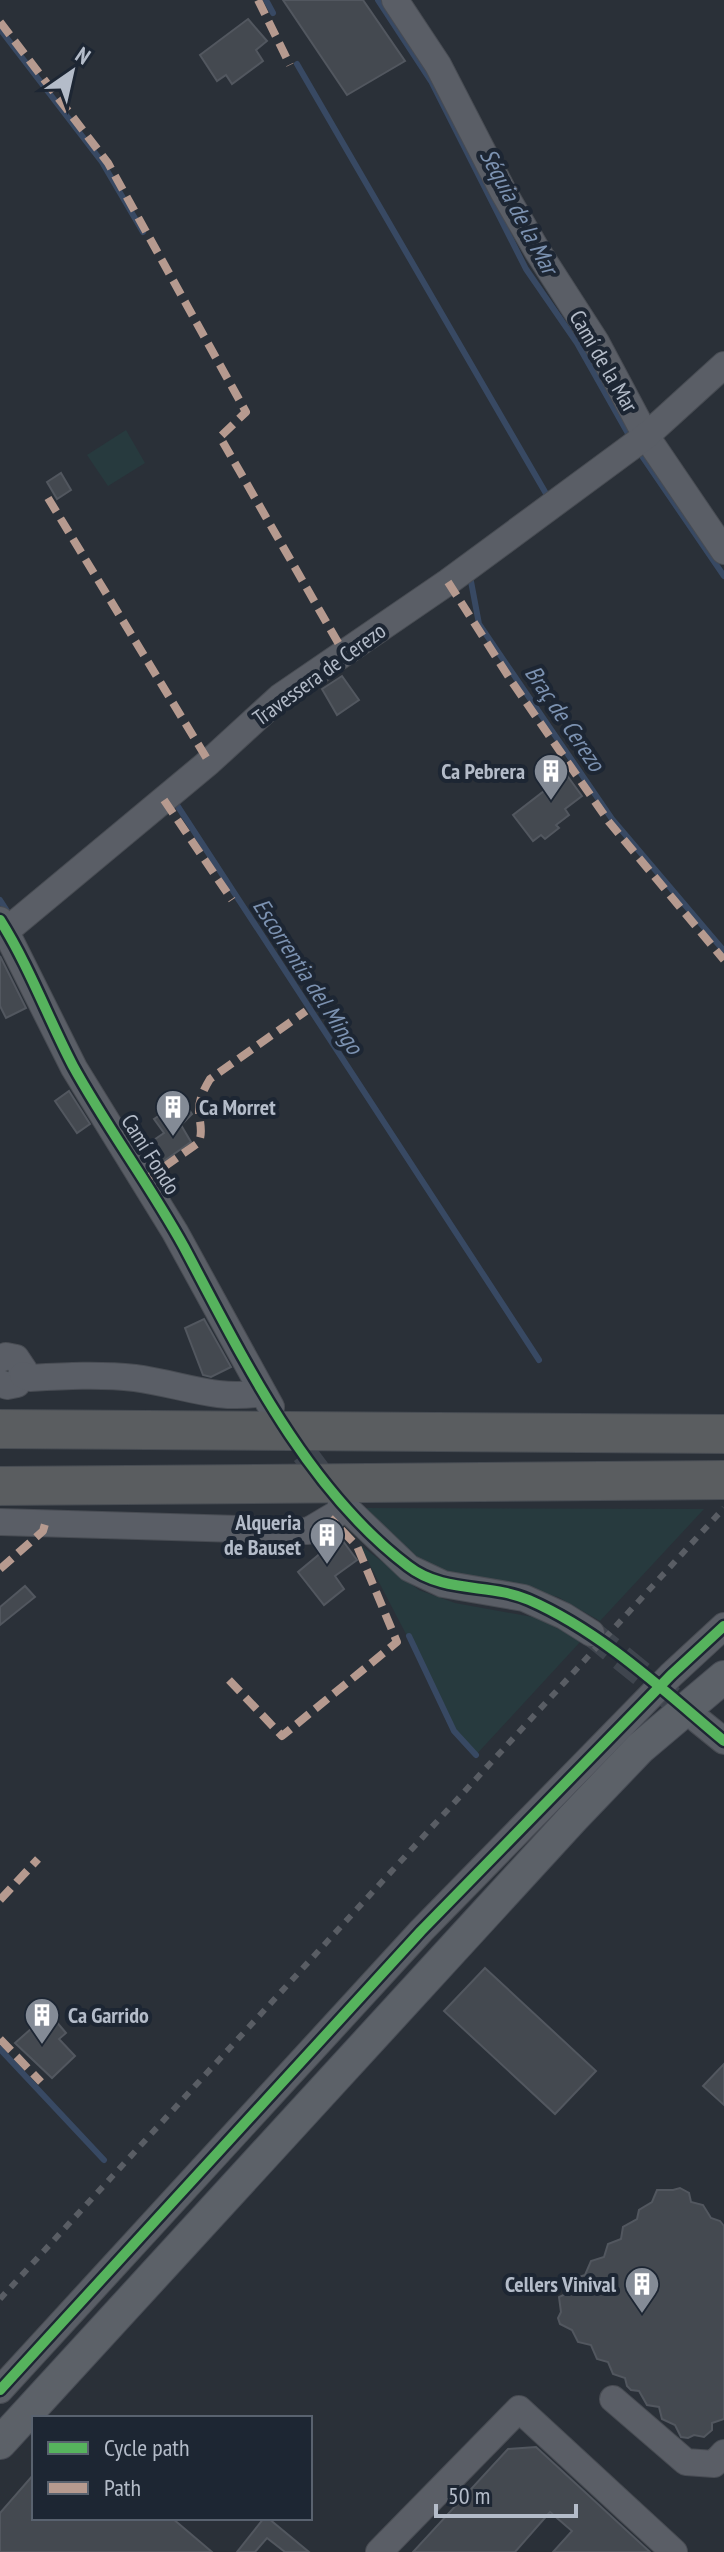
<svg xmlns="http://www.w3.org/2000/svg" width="724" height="2552" font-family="'PT Sans Narrow',sans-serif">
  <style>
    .green { fill: #273a3e }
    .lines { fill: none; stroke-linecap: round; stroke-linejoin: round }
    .stream { stroke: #384963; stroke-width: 6 }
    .building { fill: #444950; stroke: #52575f; stroke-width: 2 }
    .minor-tunnel { stroke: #3f454e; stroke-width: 26; stroke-dasharray: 26 13; stroke-linecap: butt }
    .minor-casing { stroke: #484c53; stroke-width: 28 }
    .major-casing { stroke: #484c55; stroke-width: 34 }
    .highway-casing { stroke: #474c53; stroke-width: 40 }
    .minor { stroke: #5a5e66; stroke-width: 26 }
    .major { stroke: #5c6168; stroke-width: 32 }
    .highway { stroke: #5a5d60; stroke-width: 38 }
    .rail { stroke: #595d64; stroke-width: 6; stroke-dasharray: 8 8; stroke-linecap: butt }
    .quiet { stroke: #b69a8f; stroke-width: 8; stroke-dasharray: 16 8; stroke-linecap: butt }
    .cycleway-casing { stroke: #1d2633; stroke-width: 15 }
    .cycleway { stroke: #56b35d; stroke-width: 10 }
    .labels { text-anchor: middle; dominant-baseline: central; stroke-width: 8; stroke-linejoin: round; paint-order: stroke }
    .street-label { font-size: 22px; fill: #b4bcc9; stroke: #1d2633 }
    .poi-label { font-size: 22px; font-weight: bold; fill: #b4bcc9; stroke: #1d2633; text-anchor: end }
    .water-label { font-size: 24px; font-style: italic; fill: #7c92b1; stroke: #1d2633 }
  </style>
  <rect width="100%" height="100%" fill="#2a3038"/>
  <g class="green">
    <path d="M126 430 145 463 108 486 87 455Z"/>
    <path d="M361 1508 704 1509 600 1621 558 1597 497 1582 433 1571Z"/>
    <path d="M359 1544 419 1590 455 1603 538 1618 581 1641 474 1757 451 1731 407 1636Z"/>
  </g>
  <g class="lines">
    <g class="stream">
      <path d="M266 0 273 13"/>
      <path d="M378 0 431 81 526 269 577 343 630 437"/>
      <path d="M0 29 102 162 143 232"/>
      <path d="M297 64 548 497"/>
      <path d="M642 456 724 576"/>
      <path d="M470 576 479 624 612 819 724 951"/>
      <path d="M175 802 539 1360"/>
      <path d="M0 900 9 914"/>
      <path d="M409 1636 454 1731 476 1755"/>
      <path d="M0 2049 104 2160"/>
    </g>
  </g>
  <g class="building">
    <path d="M283 0H363L405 61 347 95Z"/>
    <path d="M248 19 267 41 256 50 263 61 232 84 226 75 217 81 200 55Z"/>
    <path d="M61 473 71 490 57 499 47 482Z"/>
    <path d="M342 676 359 700 337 715 322 689Z"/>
    <path d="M566 774 582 796 565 809 569 815 556 825 559 828 545 839 541 835 533 841 513 815Z"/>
    <path d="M0 956 26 1008 6 1018 0 1006Z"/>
    <path d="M69 1091 90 1124 77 1133 55 1101Z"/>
    <path d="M183 1100 192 1114 181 1125 191 1142 154 1168 142 1148 164 1133 154 1119Z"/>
    <path d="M204 1319 231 1367 211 1377 203 1375 185 1328Z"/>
    <path d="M340 1537 357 1560 335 1576 344 1589 324 1605 298 1572Z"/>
    <path d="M25 1586 35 1597 0 1625V1607Z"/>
    <path d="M485 1968 596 2071 555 2114 444 2011Z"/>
    <path d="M49 2013 66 2033 59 2039 75 2056 52 2078 15 2043Z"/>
    <path d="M724 2064V2105L703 2086Z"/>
    <path d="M680 2188 689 2193 691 2202 703 2205 711 2218 720 2221 724 2226V2419L712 2423V2430L704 2437 694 2435 688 2438 681 2437 675 2425 662 2419 659 2407 647 2405 639 2391 631 2390 627 2386 625 2378 613 2374 608 2362 597 2359 591 2345 578 2342 572 2330 560 2324 558 2318 561 2312 559 2297 572 2291 576 2278 585 2275 591 2261 604 2257 608 2244 621 2239 623 2227 637 2219 639 2210 652 2202 657 2190H673Z"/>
    <path d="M536 2447 650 2552H553L572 2531 550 2512 515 2552H413L508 2449Z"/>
    <path d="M34 2474V2518H172L212 2552H0V2513Z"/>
    <path d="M264 2518H268L309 2552H285L267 2538 255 2552H237Z"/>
  </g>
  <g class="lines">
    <g class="minor-tunnel">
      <path d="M281 1422 334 1493"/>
      <path d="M591 1633 698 1720"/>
    </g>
    <g class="minor-casing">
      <g id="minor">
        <path d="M395 0 438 65 504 193 538 252 596 342 646 436 724 551"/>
        <path d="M0 920 74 1068 175 1232 271 1407"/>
        <path d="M0 936 209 762 280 697 448 582 646 436 724 365"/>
        <path d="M0 1359 6 1356 16 1358 24 1370 17 1384 7 1386 0 1383"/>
        <path d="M23 1375 30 1378C65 1376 100 1374 135 1378 181 1384 215 1401 262 1393"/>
        <path d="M341 1503 409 1568 443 1584 524 1598 564 1616 591 1633"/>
        <path d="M0 1522 308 1531 345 1509"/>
        <path d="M698 1720 724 1741"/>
        <path d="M0 2390 421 1931 671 1675 724 1626"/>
        <path d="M613 2399 686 2462 714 2464 724 2453"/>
        <path d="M379 2552 519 2409 674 2552"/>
      </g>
    </g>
    <g class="major-casing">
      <path id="major" d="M0 2443 573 1818 640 1748 724 1677"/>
    </g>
    <g class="highway-casing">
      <g id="highway">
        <path d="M0 1429 724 1434"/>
        <path d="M0 1486 724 1480"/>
      </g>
    </g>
    <use href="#minor" class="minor"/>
    <use href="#major" class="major"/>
    <use href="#highway" class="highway"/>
    <path class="rail" d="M0 2299 724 1508"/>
    <g class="quiet">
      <path d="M258 0 290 65"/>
      <path d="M0 22 108 163 246 412 220 437 344 653"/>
      <path d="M48 498 209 762"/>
      <path d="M448 582 512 682 609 822 724 960"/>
      <path d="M164 800 232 900"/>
      <path d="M144 1181 198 1143C204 1132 199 1122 199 1110 199 1099 204 1089 210 1079L306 1011"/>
      <path d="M0 1569 43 1531 45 1524"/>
      <path d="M229 1680 282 1736 397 1642 357 1546 330 1518"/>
      <path d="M0 1900 38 1859"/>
      <path d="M0 2039 41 2082"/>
    </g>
    <g class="cycleway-casing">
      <g id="cycleway">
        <path d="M0 920C29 966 48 1018 73 1066 107 1128 150 1185 184 1247 243 1358 305 1488 408 1566 444 1594 490 1583 529 1600 602 1632 663 1690 724 1741"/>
        <path d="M0 2390 421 1931 671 1675 724 1626"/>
      </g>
    </g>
    <use href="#cycleway" class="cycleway"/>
  </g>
  <defs>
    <g id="building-pin" transform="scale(1.8)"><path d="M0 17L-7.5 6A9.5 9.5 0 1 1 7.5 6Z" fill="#848b96" stroke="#1d2633"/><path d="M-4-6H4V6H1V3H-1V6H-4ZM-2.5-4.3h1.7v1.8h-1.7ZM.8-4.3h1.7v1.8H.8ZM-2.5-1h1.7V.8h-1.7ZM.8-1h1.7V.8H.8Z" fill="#fff"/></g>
  </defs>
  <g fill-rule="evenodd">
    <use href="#building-pin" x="551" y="771"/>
    <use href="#building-pin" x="173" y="1107"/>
    <use href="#building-pin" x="327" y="1535"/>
    <use href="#building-pin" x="42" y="2015"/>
    <use href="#building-pin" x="642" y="2284"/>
  </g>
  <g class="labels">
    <g class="street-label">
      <text transform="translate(604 361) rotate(60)">Camí de la Mar</text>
      <text transform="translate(319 674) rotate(-36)">Travessera de Cerezo</text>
      <text transform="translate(151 1154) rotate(58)">Camí Fondo</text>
    </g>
    <g class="poi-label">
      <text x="525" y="771">Ca Pebrera</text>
      <text x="199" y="1107" text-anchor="start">Ca Morret</text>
      <text x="301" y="1522">Alqueria<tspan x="301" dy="25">de Bauset</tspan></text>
      <text x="68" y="2015" text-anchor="start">Ca Garrido</text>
      <text x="616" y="2284">Cellers Vinival</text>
    </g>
    <g class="water-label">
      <text transform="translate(519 211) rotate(62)">Séquia de la Mar</text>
      <text transform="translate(565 718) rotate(56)">Braç de Cerezo</text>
      <text transform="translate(308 976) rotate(57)">Escorrentia del Mingo</text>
    </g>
  </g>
  <rect x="32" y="2416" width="280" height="104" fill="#1d2633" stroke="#59626f" stroke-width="2"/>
  <rect x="48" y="2442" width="40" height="12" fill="#56b35d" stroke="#59626f" stroke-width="2"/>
  <text x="104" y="2456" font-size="24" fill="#b4bcc9">Cycle path</text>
  <rect x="48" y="2482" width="40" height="12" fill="#b69a8f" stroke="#59626f" stroke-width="2"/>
  <text x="104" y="2496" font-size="24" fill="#b4bcc9">Path</text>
  <g transform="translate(72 72) rotate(34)" stroke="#1d2633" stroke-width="6" paint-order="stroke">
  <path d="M0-6L14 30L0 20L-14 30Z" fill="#b4bcc9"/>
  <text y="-12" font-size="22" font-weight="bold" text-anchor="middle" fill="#b4bcc9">N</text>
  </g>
  <path d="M436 2504v12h140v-12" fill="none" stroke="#b4bcc9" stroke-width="4"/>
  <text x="448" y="2504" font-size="24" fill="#b4bcc9" stroke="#1d2633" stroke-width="6" paint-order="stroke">50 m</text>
</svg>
